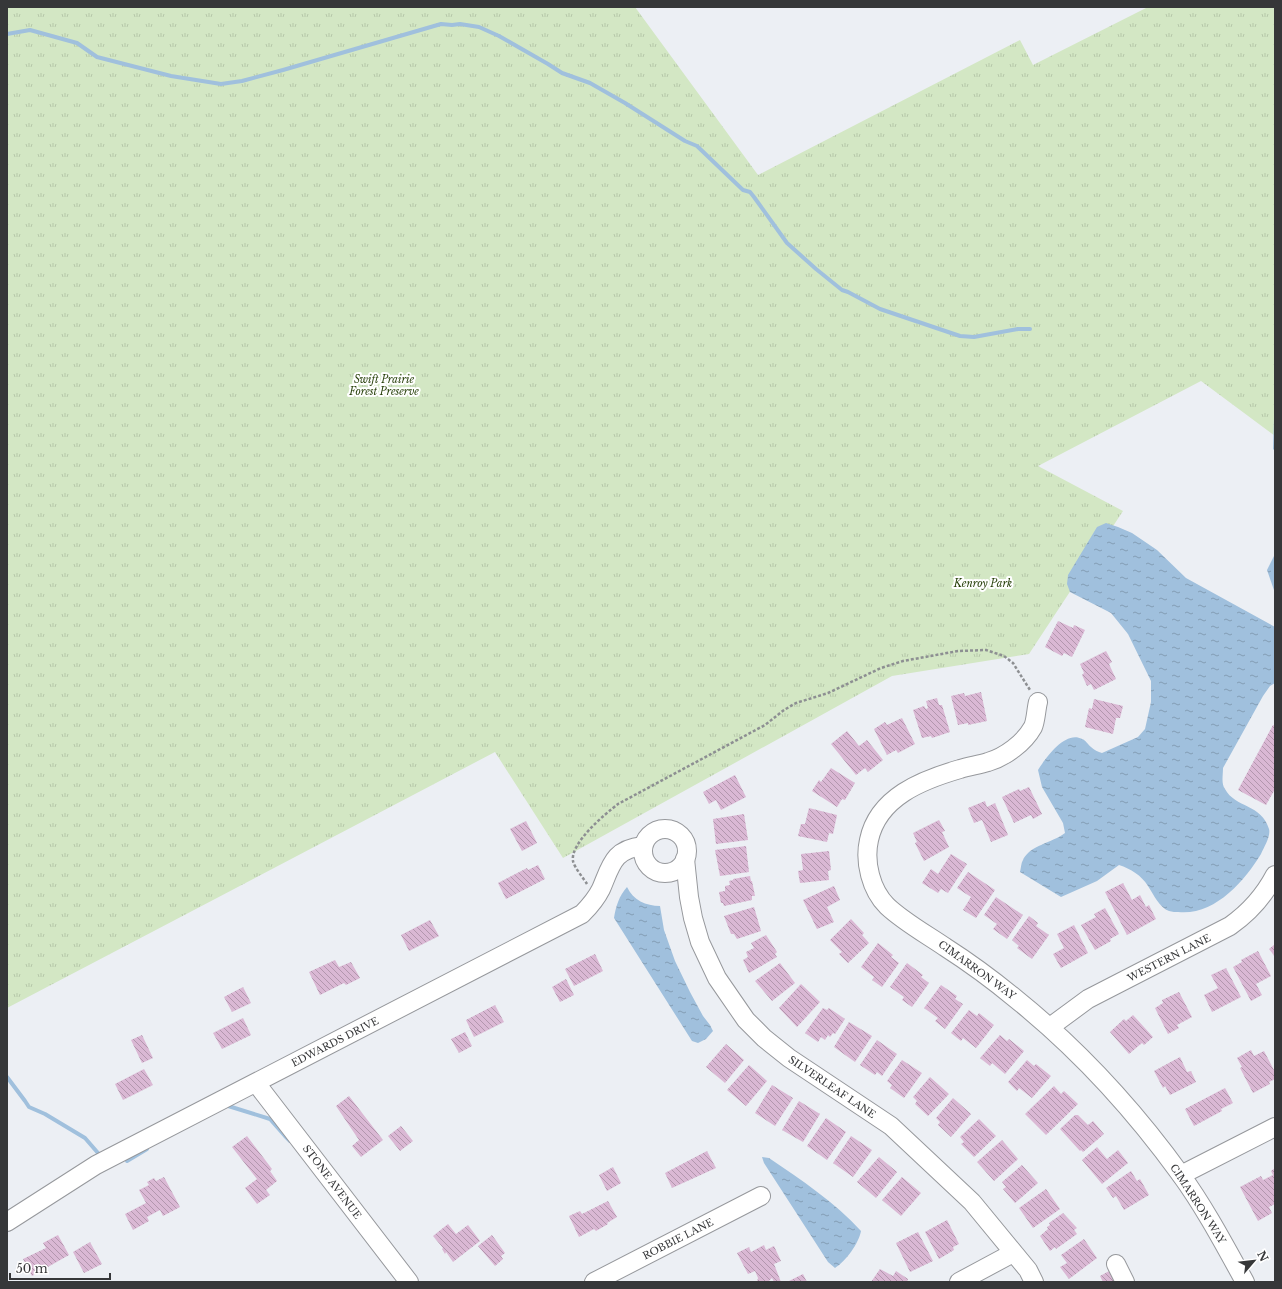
<svg xmlns="http://www.w3.org/2000/svg" width="1282" height="1289" font-family="'Libre Baskerville',serif">
  <style>
    .park { fill: url(#park-tufts) }
    .water { fill: url(#water-ripples) }
    .lines { fill: none; stroke-linecap: round; stroke-linejoin: round }
    .stream { stroke: #a0c0dd; stroke-width: 4 }
    .building { fill: url(#building-back-hatch) }
    .minor-casing { stroke: #96989c; stroke-width: 20 }
    .path { stroke: #8d8f92; stroke-width: 2.5; stroke-dasharray: 3 2; stroke-linecap: butt }
    .minor { stroke: #fff; stroke-width: 18 }
    .labels { text-anchor: middle; dominant-baseline: central; stroke-width: 4; stroke-linejoin: round; paint-order: stroke }
    .park-label { font-size: 10px; font-style: italic; fill: #28410b; stroke: #fff }
    .street-label { font-size: 10px; fill: #363739; stroke: #fff }
  </style>
  <defs>
    <pattern id="park-tufts" width="24" height="20" patternUnits="userSpaceOnUse"><rect width="24" height="20" fill="#d3e7c4"/><path d="M3 7l-1-3M5 7V3M7 7l1-3M15 17l-1-3M17 17v-4M19 17l1-3" fill="none" stroke="#b6c7a9"/></pattern>
    <pattern id="water-ripples" width="26" height="14" patternUnits="userSpaceOnUse"><rect width="26" height="14" fill="#a0c0dd"/><path d="M2 4q2-2 4 0t4 0M15 11q2-2 4 0t4 0" fill="none" stroke="#839db4"/></pattern>
    <pattern id="building-back-hatch" width="6" height="6" patternUnits="userSpaceOnUse"><rect width="6" height="6" fill="#dab8d4"/><path d="M-1 5l2 2M0 0l6 6M5-1l2 2" fill="none" stroke="#b296ad"/></pattern>
  </defs>
  <rect width="100%" height="100%" fill="#eceff4"/>
  <path class="park" d="M7 7H635L758 175 1020 40 1033 65 1148 7H1275V436L1201 381 1038 466 1123 511 1029 654 892 676 563 858 495 752 7 1008Z"/>
  <g class="water">
    <path d="M1275 389V451L1273 449Z"/>
    <path d="M1106 523 1118 527 1132 533 1157 550 1186 578 1275 627V683L1270 686 1263 696 1223 768C1223 775 1221 784 1225 789 1235 808 1262 804 1269 829 1271 836 1264 847 1261 854 1244 882 1214 916 1178 912 1176 912 1172 912 1169 911 1160 908 1153 894 1148 886 1141 875 1131 869 1119 865L1097 881 1061 897 1020 872C1021 868 1021 863 1023 860 1030 845 1052 843 1065 833L1063 823 1042 787 1038 770C1045 759 1065 730 1082 739 1086 740 1088 745 1091 747 1094 750 1098 752 1102 753L1138 737 1145 729 1151 702V681L1128 634 1111 613 1070 592 1067 584 1068 575 1097 527Z"/>
    <path d="M1275 554V593L1267 570Z"/>
    <path d="M627 887C633 900 646 906 660 906L664 930 675 961 690 992 703 1016 710 1025 713 1031 706 1039 698 1043 692 1041 614 918C616 906 619 896 627 887Z"/>
    <path d="M762 1157 769 1158C801 1180 835 1202 861 1231 859 1243 846 1261 835 1268L828 1262 764 1163Z"/>
  </g>
  <g class="lines">
    <g class="stream">
      <path d="M7 34 30 30 77 43 97 57 171 76 221 84 242 81 283 70 441 24 452 25 460 24 479 27 499 36 548 64 562 73 590 83 625 103 685 141 697 146 743 190 750 192 754 197 787 243 816 269 842 290 848 292 880 309 960 336 974 337 1018 329H1030"/>
      <path d="M7 1077 25 1101 29 1107 45 1114 85 1138 98 1153"/>
      <path d="M225 1105 270 1119 285 1136 290 1141"/>
      <path d="M127 1161 147 1149"/>
    </g>
  </g>
  <g class="building">
    <path d="M1058 621 1073 628 1074 625 1085 630 1072 657 1064 653 1062 656 1045 647Z"/>
    <path d="M1106 651 1112 662 1109 664 1116 679 1094 690 1091 684 1087 686 1082 675 1084 673 1080 664Z"/>
    <path d="M981 692 987 721 968 725V723L958 725 951 696 964 693 965 696Z"/>
    <path d="M937 698 939 705H942L950 732 932 738 931 736 922 738 913 710 924 706 926 709 928 708 926 701Z"/>
    <path d="M1094 699 1123 706 1120 718H1116L1113 734 1085 727 1089 708 1092 709Z"/>
    <path d="M902 718 915 744 898 753 896 750 887 755 874 729 885 722 887 725Z"/>
    <path d="M1273 725 1275 726V789L1266 805 1238 790Z"/>
    <path d="M847 731 859 746 867 740 883 760 868 772 865 768 856 775 831 744Z"/>
    <path d="M831 768 855 783 845 800 842 799 837 807 812 791 819 780 821 782Z"/>
    <path d="M735 775 746 797 721 810 716 800 709 804 703 792Z"/>
    <path d="M1029 787 1042 814 1033 819 1031 815 1014 823 1002 797 1019 789 1020 791Z"/>
    <path d="M985 801 987 807 995 803 1008 835 991 842 982 820 974 823 968 808Z"/>
    <path d="M809 808 837 815 833 834 829 833 827 842 798 836 801 824H805Z"/>
    <path d="M744 814 748 840 716 844 713 819Z"/>
    <path d="M939 820 945 831 942 832 949 847 924 861 915 843 917 842 913 833Z"/>
    <path d="M526 821 537 843 522 851 510 829Z"/>
    <path d="M746 846 749 872 720 876 715 850Z"/>
    <path d="M829 851 831 870 828 871 829 880 800 883 798 871 803 870 801 854Z"/>
    <path d="M951 854 967 864 948 893 941 889 938 893 922 883 931 869 938 874Z"/>
    <path d="M538 865 545 879 506 899 498 883 527 868 528 870Z"/>
    <path d="M968 872 995 890 976 918 963 910 971 897 957 888Z"/>
    <path d="M750 876 751 881H752L755 896H752V900L724 906 723 903H721L719 892 725 891V886L730 885 729 881 733 880V879Z"/>
    <path d="M1123 883 1132 900 1140 895 1146 907 1149 905 1156 919 1127 935 1105 892Z"/>
    <path d="M834 886 840 900 827 907 834 922 817 929 803 900Z"/>
    <path d="M996 897 1023 915 1007 939 993 929 997 924 984 915Z"/>
    <path d="M754 907 761 931 737 939 734 934H731L724 916Z"/>
    <path d="M1105 908 1119 934 1110 939 1111 941 1095 950 1081 925 1096 917 1094 914Z"/>
    <path d="M1029 916 1038 923 1036 926 1049 935 1032 959 1017 948 1019 946 1012 940Z"/>
    <path d="M851 919 864 933 862 935 869 943 848 963 839 954 842 952 830 940Z"/>
    <path d="M430 920 439 936 409 951 401 935Z"/>
    <path d="M1074 925 1088 953 1061 968 1053 954 1064 948 1057 934Z"/>
    <path d="M766 935 777 952 775 954 777 957 749 973 743 960 748 957 746 952 754 948 751 943Z"/>
    <path d="M878 943 893 955 891 957 899 963 882 987 872 980 874 977 861 967Z"/>
    <path d="M1275 944V957L1269 949Z"/>
    <path d="M1258 951 1271 976 1256 984 1262 995 1251 1001 1233 967 1242 962 1241 960Z"/>
    <path d="M595 954 603 971 574 986 565 969Z"/>
    <path d="M335 960 339 967 351 962 360 978 346 985 344 983 320 995 309 972Z"/>
    <path d="M780 963 795 983 772 1001 755 981Z"/>
    <path d="M907 963 923 975 921 977 929 983 912 1007 902 1000 904 997 890 987Z"/>
    <path d="M1226 968 1241 997 1212 1012 1204 995 1218 988 1211 975Z"/>
    <path d="M566 979 574 995 560 1002 552 987Z"/>
    <path d="M801 984 820 1002 797 1027 779 1008Z"/>
    <path d="M941 985 957 996 955 999 963 1004 945 1029 935 1021 938 1018 924 1008Z"/>
    <path d="M243 987 251 1003 232 1012 224 997Z"/>
    <path d="M1179 992 1192 1017 1177 1025 1179 1028 1168 1034 1155 1008 1163 1003 1162 1000Z"/>
    <path d="M495 1005 504 1022 474 1037 466 1020Z"/>
    <path d="M823 1008 827 1010 829 1008 845 1019 835 1034 833 1033 830 1037 828 1035 825 1040 821 1037 818 1042 805 1033Z"/>
    <path d="M969 1010 977 1016 979 1013 994 1025 976 1048 963 1038 961 1041 951 1033Z"/>
    <path d="M1133 1015 1153 1037 1144 1045 1142 1043 1129 1054 1110 1032 1124 1019 1126 1021Z"/>
    <path d="M243 1018 251 1035 222 1049 213 1033Z"/>
    <path d="M849 1022 872 1036 855 1062 834 1047Z"/>
    <path d="M465 1032 472 1046 459 1053 451 1039Z"/>
    <path d="M142 1035 153 1058 142 1063 131 1040Z"/>
    <path d="M1000 1035 1007 1041 1009 1039 1024 1051 1005 1074 992 1063 990 1066 980 1058Z"/>
    <path d="M877 1040 897 1054 882 1076 877 1072 875 1075 860 1065Z"/>
    <path d="M726 1044 744 1060 725 1083 706 1067Z"/>
    <path d="M1251 1050 1254 1056 1264 1051 1275 1072V1079L1269 1082 1270 1084 1253 1093 1240 1068 1242 1067 1237 1058Z"/>
    <path d="M1180 1057 1187 1072 1191 1071 1196 1082 1170 1095 1165 1086 1163 1088 1154 1071Z"/>
    <path d="M902 1060 922 1073 904 1098 890 1088 892 1085 887 1081Z"/>
    <path d="M1027 1060 1034 1066 1036 1064 1051 1076 1032 1098 1019 1088 1017 1091 1008 1082Z"/>
    <path d="M749 1065 767 1081 746 1106 727 1090Z"/>
    <path d="M144 1069 153 1085 123 1100 115 1084Z"/>
    <path d="M930 1077 949 1094 928 1116 915 1104 917 1101 913 1097Z"/>
    <path d="M772 1085 793 1098 775 1126 755 1113Z"/>
    <path d="M1054 1086 1061 1094 1064 1091 1078 1104 1046 1135 1025 1114Z"/>
    <path d="M1225 1088 1233 1103 1221 1109 1222 1111 1194 1126 1185 1109Z"/>
    <path d="M349 1096 383 1140 361 1157 352 1146 359 1140 336 1106Z"/>
    <path d="M953 1098 971 1114 951 1137 938 1125 940 1122 936 1118Z"/>
    <path d="M799 1101 820 1114 803 1142 782 1130Z"/>
    <path d="M1075 1115H1078L1088 1125 1093 1121 1104 1134 1083 1152 1081 1150 1080 1151 1060 1129Z"/>
    <path d="M826 1118 846 1132 827 1160 807 1146Z"/>
    <path d="M979 1119 996 1136 974 1157 961 1144 964 1142 960 1137Z"/>
    <path d="M401 1126 413 1141 400 1151 388 1136Z"/>
    <path d="M247 1136 272 1169 270 1171 277 1181 266 1190 270 1195 257 1204 245 1188 257 1179 232 1147Z"/>
    <path d="M851 1136 872 1150 853 1177 833 1163Z"/>
    <path d="M1002 1140 1018 1159 994 1181 977 1162Z"/>
    <path d="M1097 1147 1107 1159 1118 1150 1128 1163 1102 1184 1082 1160Z"/>
    <path d="M707 1151 716 1168 672 1188 665 1173Z"/>
    <path d="M879 1157 897 1172 876 1198 857 1182Z"/>
    <path d="M1022 1165 1038 1183 1015 1203 1003 1189 1006 1187 1002 1182Z"/>
    <path d="M613 1167 621 1183 607 1191 599 1175Z"/>
    <path d="M1275 1168V1204L1269 1207 1272 1213 1258 1221 1240 1187 1261 1176 1263 1180 1273 1175 1271 1171Z"/>
    <path d="M1131 1171 1137 1181 1140 1179 1149 1195 1124 1210 1116 1196 1113 1198 1106 1188Z"/>
    <path d="M164 1177 180 1207 163 1216 160 1210 147 1217 149 1221 133 1230 125 1214 146 1203 139 1190 149 1185 147 1182 154 1178 156 1181Z"/>
    <path d="M902 1177 921 1193 901 1216 882 1200Z"/>
    <path d="M1046 1189 1060 1209 1033 1228 1019 1208Z"/>
    <path d="M608 1201 617 1217 607 1223 608 1224 596 1231 594 1229 579 1237 569 1216 580 1211 582 1214Z"/>
    <path d="M1063 1213 1077 1228 1074 1230 1077 1234 1056 1249 1055 1247 1050 1251 1040 1236 1048 1229 1047 1227 1050 1225 1049 1223Z"/>
    <path d="M947 1220 959 1244 953 1247 954 1250 939 1259 925 1232Z"/>
    <path d="M448 1224 456 1234 468 1225 480 1241 453 1262 446 1252 445 1254 442 1249 443 1248 433 1236Z"/>
    <path d="M918 1232 933 1261 910 1272 896 1243Z"/>
    <path d="M58 1235 69 1255 32 1276 23 1259 46 1248 43 1243Z"/>
    <path d="M492 1235 505 1253 501 1256 503 1259 495 1266 478 1246Z"/>
    <path d="M1084 1239 1097 1258 1069 1279 1060 1267 1067 1263 1061 1255Z"/>
    <path d="M90 1242 102 1264 84 1273 73 1252Z"/>
    <path d="M764 1245 766 1250 774 1246 781 1261 774 1264 781 1282H774L772 1278 768 1282H757L758 1278 755 1271 748 1274 737 1253 749 1247 751 1252Z"/>
    <path d="M880 1269 893 1276 896 1271 908 1279 907 1282H871Z"/>
    <path d="M1111 1270 1118 1282H1103L1100 1276Z"/>
    <path d="M803 1274 807 1282H787Z"/>
  </g>
  <g class="lines">
    <g class="minor-casing">
      <g id="minor">
        <path d="M1038 702C1036 710 1036 720 1033 727 1024 743 1005 757 988 762 979 765 969 766 960 769 922 780 878 797 869 840 864 862 871 890 887 906 904 922 926 934 945 947 970 963 993 980 1016 999 1078 1049 1134 1110 1181 1175 1205 1208 1225 1246 1245 1282"/>
        <circle cx="665" cy="851" r="22"/>
        <path d="M685 859 689 897 693 918 700 942 717 978 746 1020 764 1038 789 1058 891 1126 972 1202 1028 1270 1034 1282"/>
        <path d="M1050 1027 1088 999 1230 926C1250 912 1264 896 1275 875"/>
        <path d="M256 1083 409 1282"/>
        <path d="M1181 1175 1275 1127"/>
        <path d="M7 1222 96 1165 582 914C590 906 596 899 601 889 611 866 613 849 643 846"/>
        <path d="M1116 1264 1125 1282"/>
        <path d="M594 1282 761 1196"/>
        <path d="M959 1282 1013 1253"/>
      </g>
    </g>
    <path class="path" d="M587 884C584 879 574 867 573 861 570 843 605 814 618 804L765 725 784 710 796 703 828 693 881 668 903 661 958 651 986 650 1004 656 1013 663 1030 690"/>
    <use href="#minor" class="minor"/>
  </g>
  <g class="labels">
    <g class="park-label">
      <text x="384" y="379">Swift Prairie<tspan x="384" dy="12">Forest Preserve</tspan></text>
      <text x="983" y="583">Kenroy Park</text>
    </g>
    <g class="street-label">
      <text transform="translate(1169 958) rotate(-27)">WESTERN LANE</text>
      <text transform="translate(977 970) rotate(36)">CIMARRON WAY</text>
      <text transform="translate(335 1042) rotate(-27)">EDWARDS DRIVE</text>
      <text transform="translate(832 1087) rotate(34)">SILVERLEAF LANE</text>
      <text transform="translate(332 1182) rotate(53)">STONE AVENUE</text>
      <text transform="translate(1198 1204) rotate(57)">CIMARRON WAY</text>
      <text transform="translate(678 1239) rotate(-27)">ROBBIE LANE</text>
    </g>
  </g>
  <rect width="1282" height="1289" fill="none" stroke="#363739" stroke-width="16"/>
  <g transform="translate(1254 1261) rotate(62)" stroke="#ffffff" stroke-width="3" paint-order="stroke">
  <path d="M0-3L7 15L0 10L-7 15Z" fill="#363739"/>
  <text y="-6" font-size="11" font-weight="bold" text-anchor="middle" fill="#363739">N</text>
  </g>
  <path d="M10 1273v6h100v-6" fill="none" stroke="#363739" stroke-width="2"/>
  <text x="16" y="1273" font-size="12" fill="#363739" stroke="#ffffff" stroke-width="3" paint-order="stroke">50 m</text>
</svg>
